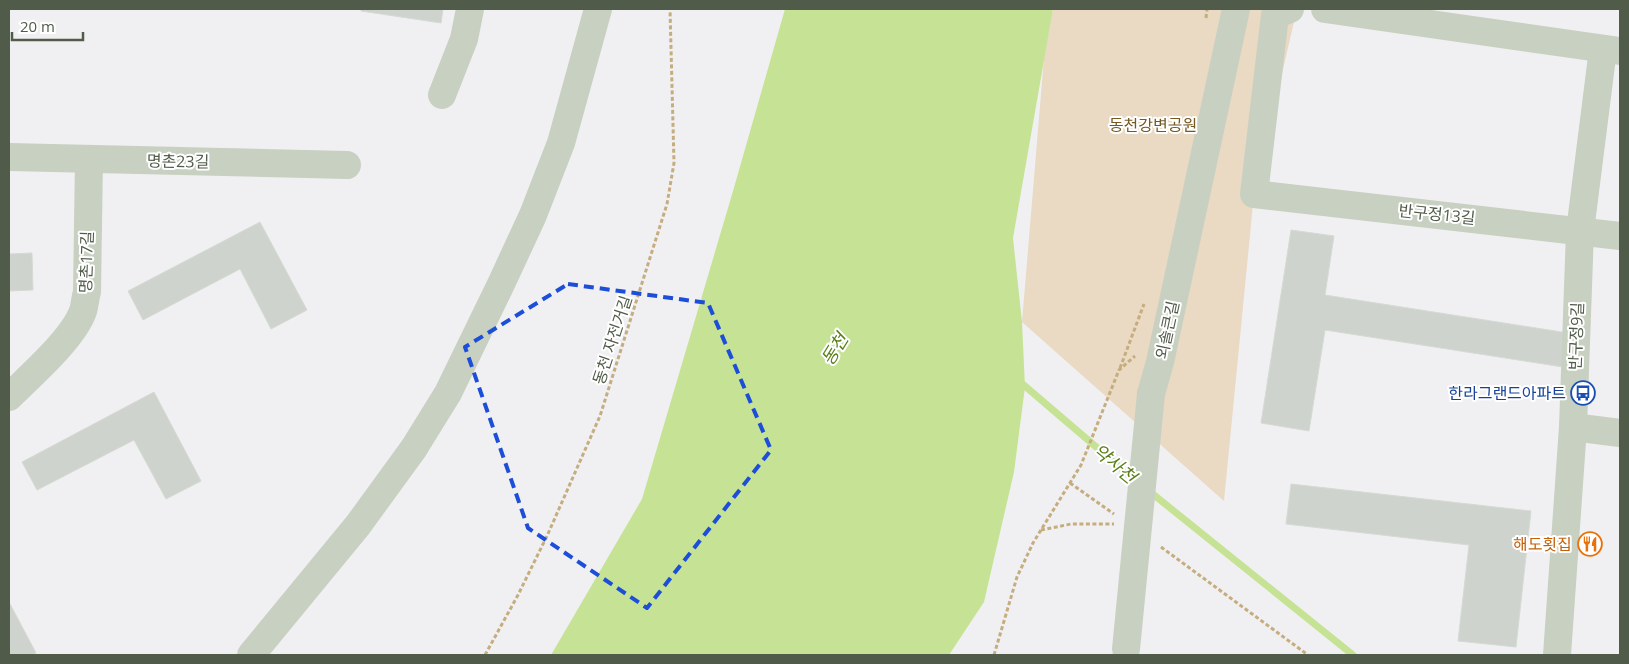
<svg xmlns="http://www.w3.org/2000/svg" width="1629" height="664" font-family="'Open Sans','Noto Sans KR',sans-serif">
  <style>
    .green { fill: #ead9c3 }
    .water { fill: #c6e395 }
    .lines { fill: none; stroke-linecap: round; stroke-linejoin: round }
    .stream { stroke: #c6e395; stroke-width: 7 }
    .building { fill: #ced3cd; stroke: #d5dad4 }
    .path { stroke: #c5ad7f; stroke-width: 3; stroke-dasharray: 4 2.5; stroke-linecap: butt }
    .minor { stroke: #c8d0c2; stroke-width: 28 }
    .minor-bridge { stroke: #c8d0c2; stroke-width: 28 }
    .marked { fill: none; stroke: #1d4ed8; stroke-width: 4; stroke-dasharray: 10 6; stroke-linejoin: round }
    .labels { text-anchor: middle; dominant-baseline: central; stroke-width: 4; stroke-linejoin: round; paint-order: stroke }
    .park-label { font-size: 16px; fill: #755921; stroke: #fff }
    .street-label { font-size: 16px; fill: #505b49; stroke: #fff }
    .transit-label { font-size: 16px; fill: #164399; stroke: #fff; text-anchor: end }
    .food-label { font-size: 16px; fill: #c56008; stroke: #fff; text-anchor: end }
    .water-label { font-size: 18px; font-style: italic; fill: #5a7f1a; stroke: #fff }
  </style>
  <rect width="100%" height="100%" fill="#f0f0f2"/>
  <path class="green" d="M1053 9H1297L1254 194 1224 501 1022 322 1044 58Z"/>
  <path class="water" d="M785 9H1053L1013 238 1022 322 1025 387 1014 472 984 602 949 655H551L642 499 733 191Z"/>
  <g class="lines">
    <g class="stream">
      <path d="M1019 381 1136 481"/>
      <path d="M1149 491 1353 655"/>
    </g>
  </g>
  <g class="building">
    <path d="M361 9H443L441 23 361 11Z"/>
    <path d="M260 222 307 310 271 329 240 269 143 320 128 291Z"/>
    <path d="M1291 230 1334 236 1325 295 1568 333 1563 367 1325 330 1309 431 1261 423Z"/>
    <path d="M32 253 33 290 9 291V254Z"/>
    <path d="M154 392 201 481 166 499 134 440 37 490 22 462Z"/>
    <path d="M1291 484 1531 511 1516 647 1458 641 1469 545 1286 524Z"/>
    <path d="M9 602 36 653 32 655H9Z"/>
  </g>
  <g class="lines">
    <g class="path">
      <path d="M1206 18 1207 9"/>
      <path d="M1120 368 1144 304"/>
      <path d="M1070 483 1114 514"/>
      <path d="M1041 530 1071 524H1114"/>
      <path d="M1161 547 1308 655"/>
      <path d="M485 655 518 595 547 536 600 416 667 204 674 163 670 9"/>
      <path d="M994 655 1017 577 1033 543 1081 465 1119 370 1135 356"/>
    </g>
    <g class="minor">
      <path d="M1290 9 1275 15 1254 194 1620 236"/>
      <path d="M1325 9 1620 51"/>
      <path d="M442 95 464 39 470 9"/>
      <path d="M9 157 347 165"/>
      <path d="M1151 394 1160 362 1236 9"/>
      <path d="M9 397C30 376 73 339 83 311 85 305 85 298 87 292L89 159"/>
      <path d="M1573 427 1620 433"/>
      <path d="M251 655 358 525 414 448 448 393 502 282 533 215 561 143 598 9"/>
      <path d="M1557 655 1573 427 1580 231 1603 49"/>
    </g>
    <path class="minor-bridge" d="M1126 649 1151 394"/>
  </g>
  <path class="marked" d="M568 284 708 303 771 450 647 608 528 528 465 347Z"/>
  <defs>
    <g id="bus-ring" transform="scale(1.25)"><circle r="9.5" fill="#fff" stroke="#1a4fb4" stroke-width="1.5"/><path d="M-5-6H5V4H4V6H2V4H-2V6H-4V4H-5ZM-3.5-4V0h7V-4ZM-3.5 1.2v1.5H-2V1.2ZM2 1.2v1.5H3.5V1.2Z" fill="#1a4fb4"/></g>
    <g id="restaurant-ring" transform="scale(1.25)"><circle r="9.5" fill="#fff" stroke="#e8710a" stroke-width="1.5"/><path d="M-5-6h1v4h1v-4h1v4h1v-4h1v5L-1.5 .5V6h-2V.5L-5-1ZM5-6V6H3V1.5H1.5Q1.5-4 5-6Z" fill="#e8710a"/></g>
  </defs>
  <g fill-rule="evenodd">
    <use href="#bus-ring" x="1583" y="393"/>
    <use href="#restaurant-ring" x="1590" y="544"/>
  </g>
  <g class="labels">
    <g class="park-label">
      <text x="1153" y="125">동천강변공원</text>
    </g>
    <g class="street-label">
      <text transform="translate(178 161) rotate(1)">명촌23길</text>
      <text transform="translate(1437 214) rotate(6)">반구정13길</text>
      <text transform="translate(86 262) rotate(-88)">명촌17길</text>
      <text transform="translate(1167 330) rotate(-78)">외솔큰길</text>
      <text transform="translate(1576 336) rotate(-88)">반구정9길</text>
      <text transform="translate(612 340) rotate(-72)">동천 자전거길</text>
    </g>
    <g class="transit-label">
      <text x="1566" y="393">한라그랜드아파트</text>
    </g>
    <g class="food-label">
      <text x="1572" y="544">해도횟집</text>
    </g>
    <g class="water-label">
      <text transform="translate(834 349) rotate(-58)">동천</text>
      <text transform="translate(1115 463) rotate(40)">약사천</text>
    </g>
  </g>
  <rect width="1629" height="664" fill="none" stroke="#505b49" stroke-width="20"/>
  <path d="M12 32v8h71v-8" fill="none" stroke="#505b49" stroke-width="2.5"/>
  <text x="20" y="32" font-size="15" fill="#505b49" stroke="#ffffff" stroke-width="4" paint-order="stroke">20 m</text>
</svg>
